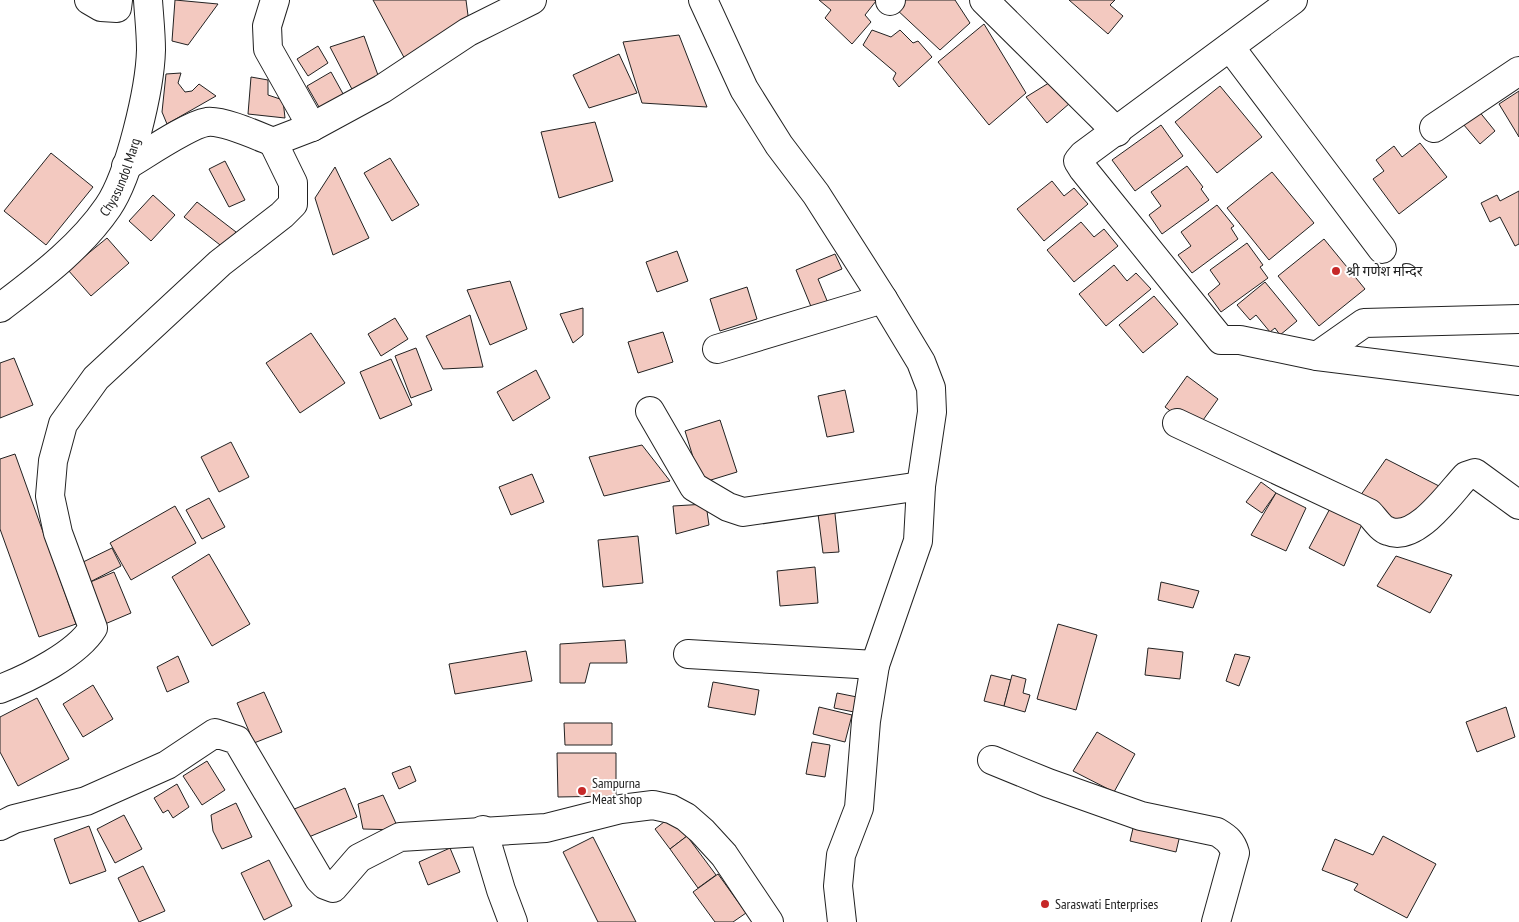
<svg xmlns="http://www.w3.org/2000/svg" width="1519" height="922" font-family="'PT Sans Narrow','Noto Sans Devanagari',sans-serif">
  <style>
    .building { fill: #f3c9c0; stroke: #222 }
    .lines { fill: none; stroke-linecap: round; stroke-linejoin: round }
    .minor-casing { stroke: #222; stroke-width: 30 }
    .minor { stroke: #fff; stroke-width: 28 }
    .poi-dot { fill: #c62828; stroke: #fff; stroke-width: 2 }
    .labels { text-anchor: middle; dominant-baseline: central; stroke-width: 4; stroke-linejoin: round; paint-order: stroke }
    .street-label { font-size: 14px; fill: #222; stroke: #fff }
    .poi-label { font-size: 14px; fill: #222; stroke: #fff; text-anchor: start }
  </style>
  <rect width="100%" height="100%" fill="#fff"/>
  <g class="building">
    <path d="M175 0 218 4 188 45 172 41Z"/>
    <path d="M373 0H466L469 23 407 63Z"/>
    <path d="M819 0H874L876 1 865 15 871 22 852 44 825 18 831 10Z"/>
    <path d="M902 0H955L970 23 940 50 895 8Z"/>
    <path d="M1069 0H1115L1110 5 1123 16 1108 34Z"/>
    <path d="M984 24 1026 93 989 125 938 62Z"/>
    <path d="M872 30 891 37 900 30 913 43 918 41 932 57 899 87 893 79 896 73 863 45Z"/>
    <path d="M679 35 707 107 642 103 623 42Z"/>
    <path d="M364 36 379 78 355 95 330 47Z"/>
    <path d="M318 46 328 63 308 76 297 59Z"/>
    <path d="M619 54 637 93 589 108 573 75Z"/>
    <path d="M331 72 347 101 323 114 307 86Z"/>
    <path d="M181 73 178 83 185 92 192 91 199 84 216 96 167 124 162 112 166 74Z"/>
    <path d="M251 77 268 80V95L283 100 285 118 248 114Z"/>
    <path d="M1052 81 1070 103 1047 123 1026 97Z"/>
    <path d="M1220 86 1262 137 1217 173 1175 122Z"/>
    <path d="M1519 91V137L1499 104Z"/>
    <path d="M1474 105 1495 131 1480 144 1458 118Z"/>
    <path d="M595 122 613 181 559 198 541 132Z"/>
    <path d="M1161 125 1183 156 1135 191 1112 160Z"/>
    <path d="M1420 143 1447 177 1399 214 1373 179 1384 171 1376 160 1394 146 1402 157Z"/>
    <path d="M51 153 93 187 46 245 4 211Z"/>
    <path d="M390 158 419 205 392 221 364 173Z"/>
    <path d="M225 161 245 200 229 207 209 169Z"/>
    <path d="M1187 166 1203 187 1201 189 1209 200 1162 234 1149 215 1161 206 1151 192Z"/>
    <path d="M335 167 369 238 333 255 315 198Z"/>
    <path d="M1272 172 1314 223 1269 260 1227 208Z"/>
    <path d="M1052 181 1064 196 1074 188 1088 204 1044 241 1017 209Z"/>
    <path d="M1519 191V244L1515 246 1500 217 1490 222 1481 203 1497 195 1500 201Z"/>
    <path d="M153 195 175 215 151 241 129 221Z"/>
    <path d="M197 202 236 232 224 248 184 217Z"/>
    <path d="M1217 205 1234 226 1231 228 1238 239 1192 273 1178 255 1191 246 1181 232Z"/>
    <path d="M1081 222 1094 237 1104 229 1118 246 1074 282 1047 250Z"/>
    <path d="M107 238 129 263 91 296 68 270Z"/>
    <path d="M1324 239 1365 289 1319 326 1278 276Z"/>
    <path d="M1247 243 1263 265 1260 267 1268 278 1221 312 1208 294 1220 284 1210 270Z"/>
    <path d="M677 251 688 281 657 292 646 262Z"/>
    <path d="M835 254 842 269 818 279 828 303 812 309 796 270Z"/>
    <path d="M1114 265 1127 281 1136 273 1151 289 1106 326 1079 294Z"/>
    <path d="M510 281 527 329 490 345 467 290Z"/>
    <path d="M1265 282 1297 321 1280 335 1275 328 1270 332 1256 315 1250 320 1237 305Z"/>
    <path d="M747 287 757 319 720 331 710 299Z"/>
    <path d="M1154 296 1178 324 1143 353 1119 325Z"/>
    <path d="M583 308V335L573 343 560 314Z"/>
    <path d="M470 315 483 367 443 369 426 336Z"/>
    <path d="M395 318 408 339 381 356 368 334Z"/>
    <path d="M663 332 673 362 638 373 628 342Z"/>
    <path d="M311 333 345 383 300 413 266 363Z"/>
    <path d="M416 348 432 390 411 398 395 356Z"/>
    <path d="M14 358 33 405 0 418V363Z"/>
    <path d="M391 359 412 405 380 419 360 372Z"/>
    <path d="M536 370 550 398 513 421 497 392Z"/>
    <path d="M1187 376 1218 399 1196 430 1165 407Z"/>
    <path d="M845 390 854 432 827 437 818 396Z"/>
    <path d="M720 420 737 472 701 483 685 431Z"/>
    <path d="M231 442 249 477 219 492 201 457Z"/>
    <path d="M642 445 670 481 604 496 589 457Z"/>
    <path d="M15 454 76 624 39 637 0 529V459Z"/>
    <path d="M1386 459 1439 486 1411 529 1358 499Z"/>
    <path d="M532 474 544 502 511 515 499 487Z"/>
    <path d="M1261 482 1276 493 1262 513 1246 502Z"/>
    <path d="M1276 493 1306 508 1286 551 1251 535Z"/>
    <path d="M209 498 225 527 202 539 186 510Z"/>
    <path d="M1334 501 1366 515 1344 566 1309 548Z"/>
    <path d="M706 504 709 525 676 534 673 506Z"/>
    <path d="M834 504 839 552 823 553 817 506Z"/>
    <path d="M175 506 196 543 131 580 110 543Z"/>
    <path d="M638 536 643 583 603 587 598 540Z"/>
    <path d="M112 548 121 566 88 583 79 564Z"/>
    <path d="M209 554 250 624 212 646 172 577Z"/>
    <path d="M1396 556 1452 575 1430 613 1377 586Z"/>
    <path d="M815 567 818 603 780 606 777 571Z"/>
    <path d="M114 572 131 613 105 624 88 583Z"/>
    <path d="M1161 582 1199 591 1193 608 1158 600Z"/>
    <path d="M1058 624 1097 635 1076 710 1037 699Z"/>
    <path d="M625 640 627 663H590L585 683H560V644Z"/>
    <path d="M1148 648 1183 652 1180 679 1145 675Z"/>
    <path d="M526 651 532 681 455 694 449 664Z"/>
    <path d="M1235 654 1250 657 1239 686 1226 681Z"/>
    <path d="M178 656 189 682 167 692 157 667Z"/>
    <path d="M991 675 1011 680 1004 706 984 701Z"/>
    <path d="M1012 675 1026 679 1023 693 1030 695 1025 712 1004 706Z"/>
    <path d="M713 682 759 690 755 715 708 707Z"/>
    <path d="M93 685 113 719 83 737 63 704Z"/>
    <path d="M264 692 282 732 254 743 237 703Z"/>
    <path d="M837 693 857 697 854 712 834 708Z"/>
    <path d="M37 698 69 759 18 786 0 752V717Z"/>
    <path d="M819 707 852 715 845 742 813 734Z"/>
    <path d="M1506 707 1515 737 1477 752 1466 722Z"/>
    <path d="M564 723H612V745H565Z"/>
    <path d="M1097 732 1135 754 1114 792 1073 771Z"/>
    <path d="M812 742 830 745 825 777 806 774Z"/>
    <path d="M557 753H616V796L558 797Z"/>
    <path d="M207 761 225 790 202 805 183 776Z"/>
    <path d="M410 766 416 781 399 789 392 773Z"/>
    <path d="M177 784 189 807 173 818 168 810 163 813 154 798Z"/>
    <path d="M345 788 357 817 304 839 292 810Z"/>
    <path d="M383 795 399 830 363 829 358 804Z"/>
    <path d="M236 803 252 837 222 849 213 831 211 815Z"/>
    <path d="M124 815 142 849 115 863 97 829Z"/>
    <path d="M669 818 687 836 670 849 655 829Z"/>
    <path d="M1134 824 1180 835 1176 852 1130 841Z"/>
    <path d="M89 826 106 871 70 884 54 839Z"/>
    <path d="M687 836 716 875 698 888 670 849Z"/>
    <path d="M1383 836 1436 864 1407 918 1354 890 1358 884 1322 870 1335 839 1373 855Z"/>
    <path d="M593 837 636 922H598L563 852Z"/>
    <path d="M450 848 460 872 428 885 419 862Z"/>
    <path d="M269 860 292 906 264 920 241 873Z"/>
    <path d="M143 866 165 911 139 922 118 878Z"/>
    <path d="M718 874 746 913 733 922H715L693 892Z"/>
  </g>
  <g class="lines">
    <g class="minor-casing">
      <g id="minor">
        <path d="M89 0 101 7 117 8 118 0"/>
        <path d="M275 0 267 26 268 49 312 127"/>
        <path d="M703 0 744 89 779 145 816 194 883 299 921 362 931 388 932 412 921 486 918 541 875 665 866 721 859 808 841 855 838 886 842 922"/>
        <path d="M984 0 1117 132"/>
        <path d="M1293 0 1083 155 1078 161 1083 169 1221 340H1240L1317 356 1519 381"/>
        <path d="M890 1 891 0"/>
        <path d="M1230 47 1382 249"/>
        <path d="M1434 128 1519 71"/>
        <path d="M126 166C145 155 188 125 207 122 223 120 258 136 273 142L312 127 382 89 468 32 532 0"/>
        <path id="s1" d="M0 308C39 278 80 248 108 207 130 175 150 88 151 50 151 33 149 16 148 0"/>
        <path d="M717 349 883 299"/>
        <path d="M1317 356 1364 323 1519 319"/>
        <path d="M650 411 694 487 728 507 743 512 921 486"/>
        <path d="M1177 423 1369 513C1374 518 1381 529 1388 531 1416 543 1449 494 1466 476L1475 473 1519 505"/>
        <path d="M688 654 875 665"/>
        <path d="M0 689C29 678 77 654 93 628L58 533 50 496 53 461 63 424 96 378 220 263 282 215 293 204V183L273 142"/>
        <path d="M992 760 1048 783 1141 816 1217 832C1227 838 1232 842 1235 853L1216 922"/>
        <path d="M0 826 14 819 86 801 167 765 215 733 237 740 319 879 325 885 333 888 359 858 400 837 546 828 621 809 653 805 671 809 686 817 702 831 724 855 769 922"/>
        <path d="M483 830 501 890 513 922"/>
      </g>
    </g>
    <use href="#minor" class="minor"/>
  </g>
  <g class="poi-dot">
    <circle cx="1336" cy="271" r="5"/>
    <circle cx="582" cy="791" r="5"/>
    <circle cx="1045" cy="904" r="5"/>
  </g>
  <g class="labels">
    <g class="street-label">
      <text stroke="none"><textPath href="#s1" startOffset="181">Chyasundol Marg</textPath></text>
    </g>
    <g class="poi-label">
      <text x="1346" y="271">श्री गणेश मन्दिर</text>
      <text x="592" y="783">Sampurna<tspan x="592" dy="16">Meat shop</tspan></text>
      <text x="1055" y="904">Saraswati Enterprises</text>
    </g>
  </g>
</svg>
